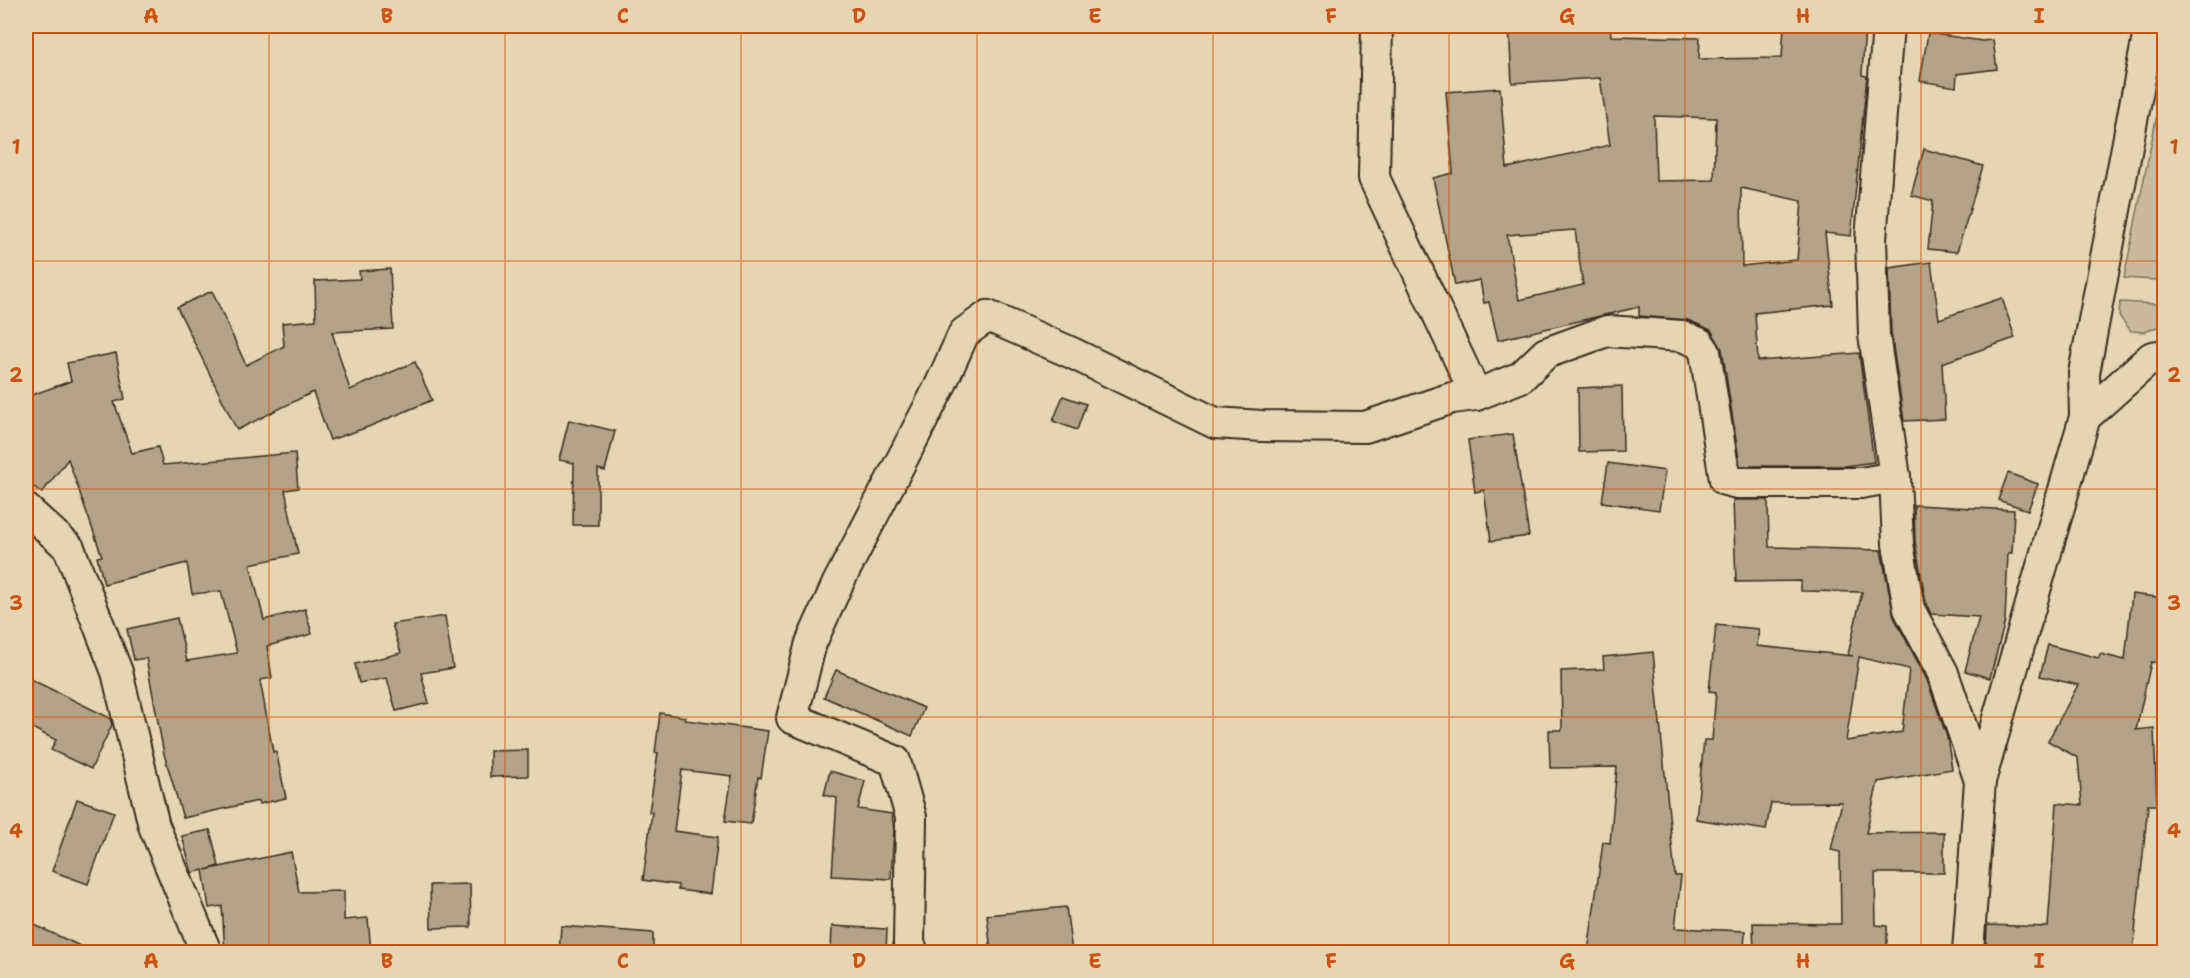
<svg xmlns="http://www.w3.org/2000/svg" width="2190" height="978" font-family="'Shantell Sans',sans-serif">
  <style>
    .green { fill: #cab99a; stroke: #82725c; stroke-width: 1.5 }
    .building { fill: #b4a386; stroke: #3b2a1e; stroke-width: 1.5; fill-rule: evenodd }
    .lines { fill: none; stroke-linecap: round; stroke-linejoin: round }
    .street-casing { stroke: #3b2a1e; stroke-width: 34 }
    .street { stroke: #e6d5b2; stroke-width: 30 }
    .grid { fill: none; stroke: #ce520f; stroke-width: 1.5; stroke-opacity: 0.55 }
    .neatline { fill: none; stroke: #ce520f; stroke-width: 2 }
    .grid-label { font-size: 20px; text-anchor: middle; font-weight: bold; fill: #ce520f }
  </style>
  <rect width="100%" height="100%" fill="#e6d5b2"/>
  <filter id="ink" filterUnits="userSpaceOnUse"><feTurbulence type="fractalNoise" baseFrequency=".0167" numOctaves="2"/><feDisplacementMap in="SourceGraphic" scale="12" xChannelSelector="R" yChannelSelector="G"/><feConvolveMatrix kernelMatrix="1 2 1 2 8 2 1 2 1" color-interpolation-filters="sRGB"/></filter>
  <g filter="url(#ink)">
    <g class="green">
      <path d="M2164 80V278L2154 280 2124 278Z"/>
      <path d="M2120 302 2157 304 2159 326 2145 332 2131 331 2119 316Z"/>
    </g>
    <g class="building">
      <path d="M1509 26H1610L1611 36 1700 38 1699 59 1782 58 1784 26H1865L1862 75 1867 76 1851 236 1825 233 1833 305 1755 313 1758 361 1859 353 1874 462 1845 466H1740L1722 349 1711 330 1688 320 1639 316V307L1498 340 1489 302 1484 303 1480 280 1455 285 1433 178 1453 173 1446 92 1500 88 1507 168 1610 145 1600 78 1512 83ZM1654 116 1716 118 1714 180 1656 181ZM1741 188 1802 201 1797 260 1742 266ZM1575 230 1583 285 1519 300 1507 235Z"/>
      <path d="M1928 33 1982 41 1993 40 1997 69 1957 74 1956 87 1920 81Z"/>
      <path d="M1924 149 1983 166 1957 252 1928 249 1933 201 1911 195Z"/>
      <path d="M1931 262 1939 319 2002 298 2015 338 1942 363 1945 419 1904 421 1891 333 1889 268Z"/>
      <path d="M390 269 393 329 332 332 350 390 415 362 432 400 368 427 330 440 313 392 237 430 177 307 212 291 246 365 284 346 282 323 316 320 315 281 360 279 359 271Z"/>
      <path d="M116 353 125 399 114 402 132 453 158 447 163 465 295 453 298 488 285 490 298 554 250 564 264 620 305 609 312 634 267 646 272 678 260 680 273 752 276 751 286 798 259 804 258 801 183 818 164 754 146 658 134 660 127 629 177 618 187 661 237 653 221 591 192 594 187 563 104 584 97 557 102 556 68 459 42 493 26 481V397L71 381 67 363Z"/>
      <path d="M1622 386 1623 451 1579 452 1578 388Z"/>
      <path d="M1063 396 1086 404 1077 430 1053 421Z"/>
      <path d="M569 420 615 431 605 471 598 469V525H573L574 463 559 460Z"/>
      <path d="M1513 434 1529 536 1491 541 1484 490 1475 492 1468 440Z"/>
      <path d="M1608 463 1665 471 1659 510 1602 502Z"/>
      <path d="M2008 473 2038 484 2028 510 1998 500Z"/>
      <path d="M1733 500H1768L1769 547 1881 550 1894 617 1927 680 1947 737 1952 769 1878 782 1866 833 1944 832V873H1875L1876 925 1887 926V948H1809V952H1754L1753 923 1841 924 1840 852 1831 850 1842 802 1771 803 1766 830 1696 819 1704 740H1712L1716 692 1709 691 1716 625 1759 629 1757 646 1853 656 1848 655 1862 592 1801 591V581L1736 582ZM1859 657 1909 669 1902 732 1846 741Z"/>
      <path d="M1914 505 2014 510 2012 553H2008L2005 621 1990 678 1965 671 1979 617 1931 614 1926 603 1915 542Z"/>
      <path d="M2132 594 2164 598V632L2161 663 2151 662 2136 730 2154 728 2157 805H2148L2133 952H1986L1987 925 2048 927 2057 803 2082 805 2078 758 2048 741 2078 685 2040 676 2048 645 2099 658 2100 654 2125 660Z"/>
      <path d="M445 616 453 668 421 673 429 703 396 711 387 678 359 683 355 664 401 653 392 624Z"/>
      <path d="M1653 652 1675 876H1681L1675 928 1745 931 1744 952H1588L1603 842 1610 843 1617 767 1550 768 1549 730H1562L1561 671 1604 669 1603 657Z"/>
      <path d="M836 670 924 708 912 736 824 697Z"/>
      <path d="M26 677 110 718 112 725 91 769 51 750 56 740 26 725Z"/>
      <path d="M660 713 686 717 685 720 768 731 761 778 758 777 751 824 725 821 732 776 682 770 674 831 718 837 711 894 678 890V885L643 880 652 812H649L658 753H655Z"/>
      <path d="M528 750V776L490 777V751Z"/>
      <path d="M830 771 865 781 858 809 892 814 894 830 891 879 832 876 837 798 824 795Z"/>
      <path d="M77 799 114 812 88 884 52 871Z"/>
      <path d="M210 830 219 866 205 870 291 852 299 892 344 891V920L368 918 371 952H225L222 906 209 908 203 870 192 873 182 836Z"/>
      <path d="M470 884 471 927 431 928 430 885Z"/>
      <path d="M1066 907 1072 952H991L987 915Z"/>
      <path d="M26 921 93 952H26Z"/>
      <path d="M561 926 653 933V952H559Z"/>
      <path d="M832 926 887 929 886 952H831Z"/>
    </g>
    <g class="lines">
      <g class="street-casing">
        <g id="street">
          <path d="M1377 26 1374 178 1476 395"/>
          <path d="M1888 26 1871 239 1874 335 1895 477 1898 544 1909 609 1943 673 1980 781"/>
          <path d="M2085 417 2084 373 2150 26"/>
          <path d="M26 509 69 548 117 672 154 826 206 952"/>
          <path d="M913 952 909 944 911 817 895 761 792 718 811 643 838 583 940 386 964 333 988 316 1072 353 1215 423 1262 426 1365 427 1452 398 1476 395 1521 377 1546 353 1607 331 1682 336 1699 343 1705 352 1725 480 1737 483H1861L1895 477"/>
          <path d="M1968 952 1980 781 2085 417 2152 357 2164 355"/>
        </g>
      </g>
      <use href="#street" class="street"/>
    </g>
  </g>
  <path class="grid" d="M269 26V952M505 26V952M741 26V952M977 26V952M1213 26V952M1449 26V952M1685 26V952M1921 26V952M26 261H2164M26 489H2164M26 717H2164"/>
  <rect width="2190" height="978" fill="none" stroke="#e6d5b2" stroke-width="66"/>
  <rect x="33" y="33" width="2124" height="912" class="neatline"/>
  <g class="grid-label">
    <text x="151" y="23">A</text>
    <text x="387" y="23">B</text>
    <text x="623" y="23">C</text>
    <text x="859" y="23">D</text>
    <text x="1095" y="23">E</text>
    <text x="1331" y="23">F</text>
    <text x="1567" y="23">G</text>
    <text x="1803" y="23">H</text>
    <text x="2039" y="23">I</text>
    <text x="16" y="154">1</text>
    <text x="2174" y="154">1</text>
    <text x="16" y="382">2</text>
    <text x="2174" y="382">2</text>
    <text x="16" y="610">3</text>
    <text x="2174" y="610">3</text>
    <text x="16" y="838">4</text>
    <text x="2174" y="838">4</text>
    <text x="151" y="968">A</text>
    <text x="387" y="968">B</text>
    <text x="623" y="968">C</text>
    <text x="859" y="968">D</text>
    <text x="1095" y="968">E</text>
    <text x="1331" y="968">F</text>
    <text x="1567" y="968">G</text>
    <text x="1803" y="968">H</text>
    <text x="2039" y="968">I</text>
  </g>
</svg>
